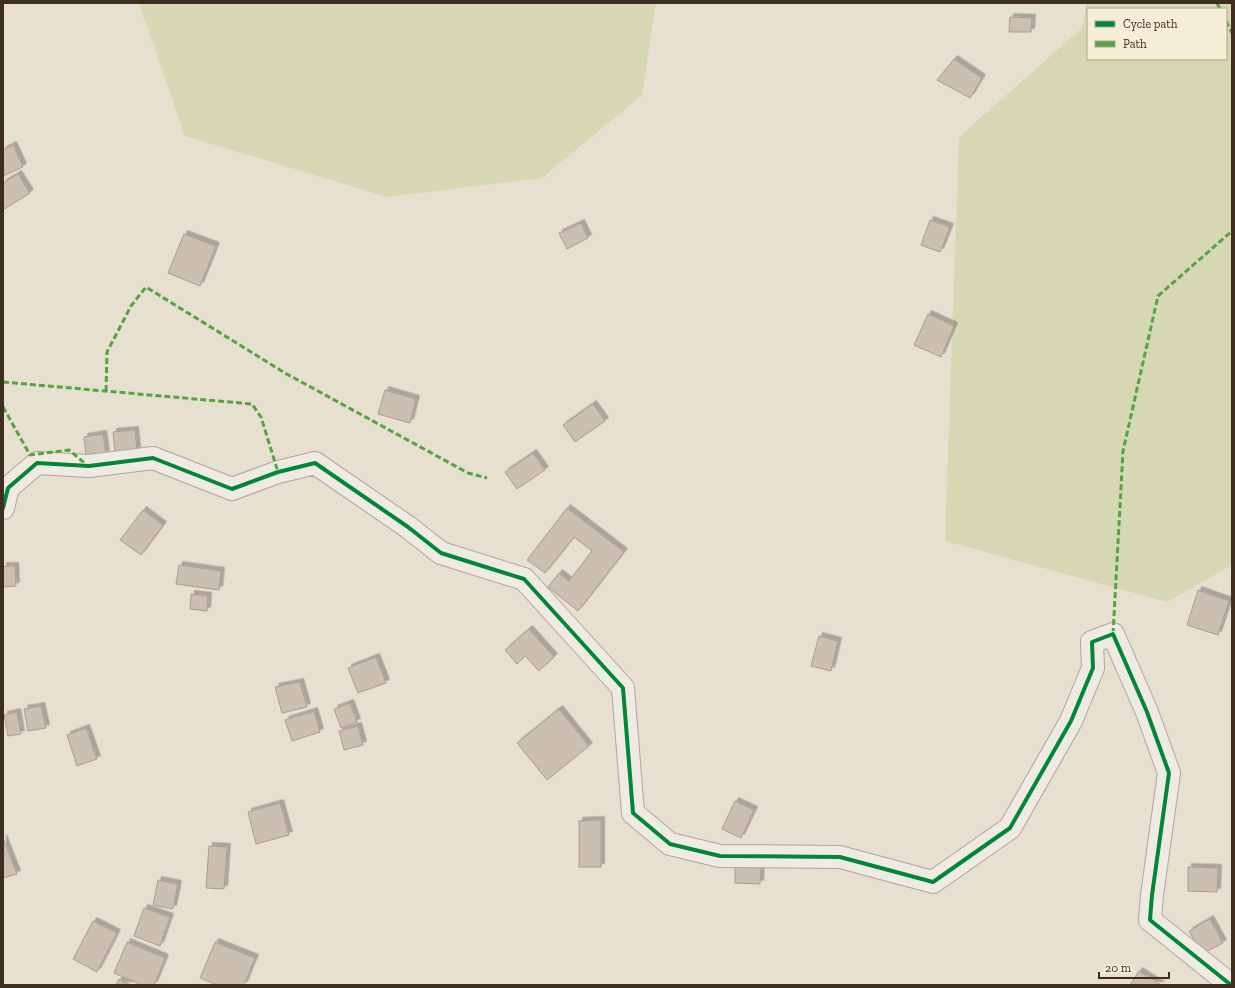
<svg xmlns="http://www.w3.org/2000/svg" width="1235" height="988" font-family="'Zilla Slab',serif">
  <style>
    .green { fill: #d6d7b3; fill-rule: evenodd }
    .building { fill: #cbbfb2; stroke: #a89c90; filter: url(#shadow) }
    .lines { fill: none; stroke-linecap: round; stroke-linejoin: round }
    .minor-casing { stroke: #ada599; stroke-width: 24 }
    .minor { stroke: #efebe3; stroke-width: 22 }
    .quiet { stroke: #54a441; stroke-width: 3; stroke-dasharray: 6 3; stroke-linecap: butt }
    .cycleway-casing { stroke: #f7eed8; stroke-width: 6 }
    .cycleway { stroke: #00873e; stroke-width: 4 }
  </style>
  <defs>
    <filter id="shadow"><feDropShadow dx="3.5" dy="-3.5" stdDeviation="0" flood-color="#0004"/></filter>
  </defs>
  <rect width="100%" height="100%" fill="#e7e0d1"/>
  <g class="green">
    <path d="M139 3H656L642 95 542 178 387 197 185 136Z"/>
    <path d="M1087 3H1232V565L1167 602 945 541 959 137 1082 28ZM1088 9H1226V59H1088Z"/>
  </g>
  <g class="building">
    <path d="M1010 17 1032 18 1031 32H1009Z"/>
    <path d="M954 59 982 78 970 98 937 80Z"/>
    <path d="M13 145 23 167 3 176V150Z"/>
    <path d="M18 174 30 193 3 210V183Z"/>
    <path d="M930 220 950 227 940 252 921 245Z"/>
    <path d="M581 223 588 238 567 249 559 233Z"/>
    <path d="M184 234 216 246 200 286 168 273Z"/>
    <path d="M928 314 954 326 941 357 914 345Z"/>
    <path d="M385 390 416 399 410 423 378 414Z"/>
    <path d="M593 404 605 421 575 442 563 425Z"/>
    <path d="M135 430 137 451 115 453 113 432Z"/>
    <path d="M103 434 106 454 86 456 84 437Z"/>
    <path d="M533 453 545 470 517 489 505 472Z"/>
    <path d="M567 508 624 552 578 611 548 587 559 573 569 581 592 551 574 537 545 573 527 560Z"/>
    <path d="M143 510 163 525 141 555 120 540Z"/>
    <path d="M179 565 221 571 219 590 176 584Z"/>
    <path d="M3 566H15L16 586 3 587Z"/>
    <path d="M1198 590 1229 601 1218 635 1187 625Z"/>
    <path d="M191 594 208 596 207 611 190 609Z"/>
    <path d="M529 629 554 657 539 671 525 656 517 664 505 650Z"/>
    <path d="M819 636 838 641 831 671 811 666Z"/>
    <path d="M376 657 386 683 358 693 348 668Z"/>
    <path d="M300 682 307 707 282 713 275 687Z"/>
    <path d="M350 703 357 722 341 728 334 709Z"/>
    <path d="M41 706 46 728 28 731 24 709Z"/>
    <path d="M559 709 589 746 547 780 517 743Z"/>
    <path d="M314 711 320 732 292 741 285 720Z"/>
    <path d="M17 712 21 734 8 736 4 715Z"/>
    <path d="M358 726 363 745 344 750 339 731Z"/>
    <path d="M86 728 97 759 77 766 67 735Z"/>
    <path d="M735 801 754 810 741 838 722 829Z"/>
    <path d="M280 803 289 835 256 844 248 812Z"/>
    <path d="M601 820V867H579V821Z"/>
    <path d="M3 838 17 874 3 878Z"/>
    <path d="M209 846 227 847 224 889 206 888Z"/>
    <path d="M735 864 761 865 760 884 735 883Z"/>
    <path d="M1188 867 1218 868 1217 892 1188 891Z"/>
    <path d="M158 880 178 884 173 909 153 905Z"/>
    <path d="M144 908 170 917 160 946 134 936Z"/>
    <path d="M1210 919 1223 943 1202 954 1189 931Z"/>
    <path d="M93 921 117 933 97 972 73 959Z"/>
    <path d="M127 942 165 958 154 985H142L114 973Z"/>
    <path d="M215 942 255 958 244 985H217L200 978Z"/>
    <path d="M1139 971 1161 985H1130Z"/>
    <path d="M119 979 131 985H116Z"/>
  </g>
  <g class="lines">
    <g class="minor-casing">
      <path id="minor" d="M3 508 8 488 37 463 89 466 153 458 232 489 278 472 315 463 408 527 441 553 524 579 623 688 633 813 670 844 720 856 840 857 933 882 1010 828 1071 721 1093 668 1092 642 1113 634 1147 712 1169 773 1152 895 1150 920 1231 985"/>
    </g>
    <use href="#minor" class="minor"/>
    <g class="quiet">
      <path d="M1217 3 1220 9"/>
      <path d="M1226 21 1232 33"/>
      <path d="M3 382 252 404 261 417 278 472"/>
      <path d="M106 391 107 352 131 306 146 287 285 373 468 473 487 478"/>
      <path d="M3 407 30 455 69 450 88 466"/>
      <path d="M1113 634 1123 451 1158 296 1232 231"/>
    </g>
    <g class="cycleway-casing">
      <path id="cycleway" d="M3 508 8 488 37 463 89 466 153 458 232 489 278 472 315 463 408 527 441 553 524 579 623 688 633 813 670 844 720 856 840 857 933 882 1010 828 1071 721 1093 668 1092 642 1113 634 1147 712 1169 773 1152 895 1150 920 1231 985"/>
    </g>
    <use href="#cycleway" class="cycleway"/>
  </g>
  <rect width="1235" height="988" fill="none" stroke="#3d2e20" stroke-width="8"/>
  <rect x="1087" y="8" width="140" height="52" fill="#f7eed8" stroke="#ada18e"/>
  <rect x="1095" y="21" width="20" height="6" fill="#00873e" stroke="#ada18e"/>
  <text x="1123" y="28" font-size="12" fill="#3d2e20">Cycle path</text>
  <rect x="1095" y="41" width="20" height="6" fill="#54a441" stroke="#ada18e"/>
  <text x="1123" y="48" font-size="12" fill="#3d2e20">Path</text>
  <path d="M1099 972v6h70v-6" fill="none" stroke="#3d2e20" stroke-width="2"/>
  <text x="1105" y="972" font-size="12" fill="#3d2e20" stroke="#f7eed8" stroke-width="3" paint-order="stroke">20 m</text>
</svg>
